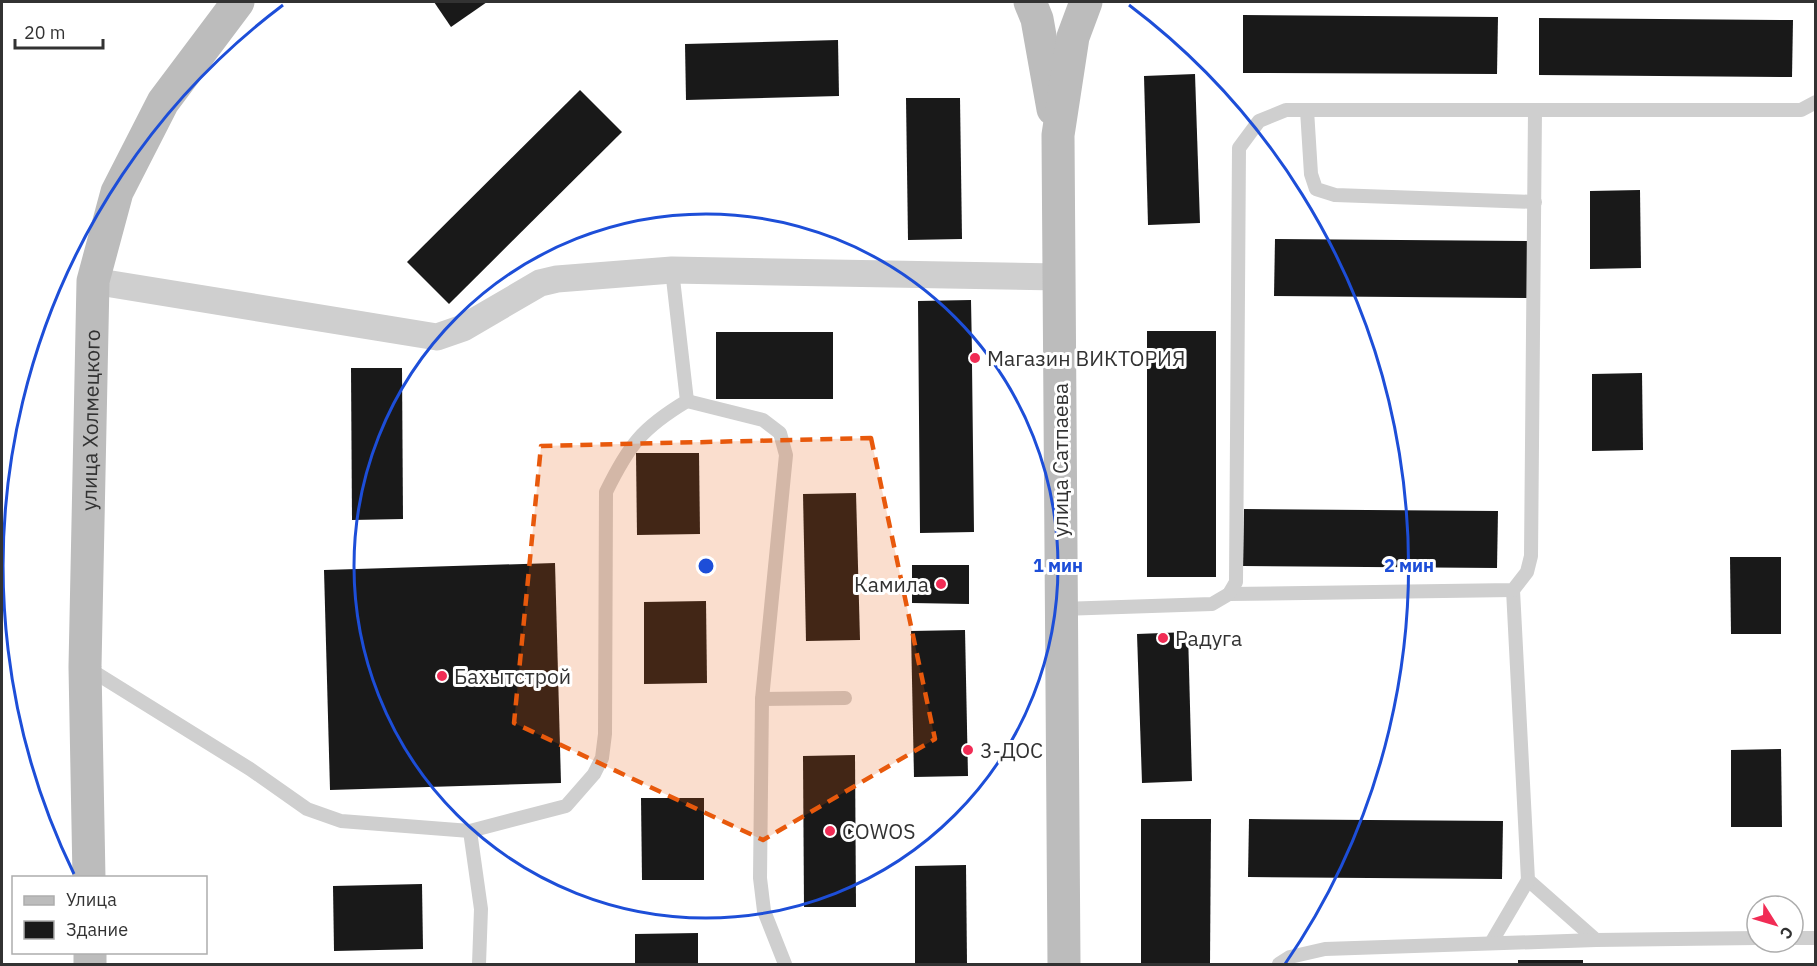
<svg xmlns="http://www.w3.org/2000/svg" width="1817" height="966" font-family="'IBM Plex Sans',sans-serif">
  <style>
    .building { fill: #191919 }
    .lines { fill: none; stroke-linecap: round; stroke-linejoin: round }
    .lane { stroke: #cfcfcf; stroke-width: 14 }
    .street { stroke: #cfcfcf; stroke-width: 27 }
    .secondary { stroke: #bcbcbc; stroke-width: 33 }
    .marked { fill: #e8590c; fill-opacity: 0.2; stroke: #e8590c; stroke-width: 4.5; stroke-dasharray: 12 8; stroke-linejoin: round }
    .ring { fill: none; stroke: #1d4ed8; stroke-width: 3 }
    .poi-dot { fill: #f12c55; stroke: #fff; stroke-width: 2 }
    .labels { text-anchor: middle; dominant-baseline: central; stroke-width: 6; stroke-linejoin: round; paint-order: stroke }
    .poi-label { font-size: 21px; fill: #323232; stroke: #fff; text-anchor: start }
    .street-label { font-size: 21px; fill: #323232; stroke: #fff }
    .centre { fill: #1d4ed8; stroke: #fff; stroke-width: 3 }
    .ring-label { font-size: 18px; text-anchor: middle; font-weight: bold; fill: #1d4ed8; stroke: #fff; stroke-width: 6; stroke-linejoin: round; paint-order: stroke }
  </style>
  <rect width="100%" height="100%" fill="#fff"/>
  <g class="building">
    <path d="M434 2H487L451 27Z"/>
    <path d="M1243 15 1498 17 1497 74 1243 73Z"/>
    <path d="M1539 18 1793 20 1792 77 1539 75Z"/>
    <path d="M838 40 839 96 686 100 685 44Z"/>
    <path d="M1195 74 1200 223 1148 225 1144 76Z"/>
    <path d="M580 90 622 132 449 304 407 262Z"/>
    <path d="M906 98H960L962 239 908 240Z"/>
    <path d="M1640 190 1641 268 1590 269V191Z"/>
    <path d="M1275 239 1529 241 1528 298 1274 296Z"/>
    <path d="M971 300 972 353H977V364H972L974 532 920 533 918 301Z"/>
    <rect x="1147" y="331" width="69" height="246"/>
    <rect x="716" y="332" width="117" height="67"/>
    <path d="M351 368H402L403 519 352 520Z"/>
    <path d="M1642 373 1643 450 1592 451V374Z"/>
    <path d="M636 453H699L700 534 637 535Z"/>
    <path d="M856 493 860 640 806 641 803 494Z"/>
    <path d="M1244 509 1498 511 1497 568 1243 566Z"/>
    <path d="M1730 557H1781V634H1731Z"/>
    <path d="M555 563 561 783 330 790 324 570Z"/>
    <path d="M912 565H969V604L912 603Z"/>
    <path d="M706 601 707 683 644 684V602Z"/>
    <path d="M965 630 968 776 914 777 911 631Z"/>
    <path d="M1188 632 1192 781 1142 783 1137 634Z"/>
    <path d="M1781 749 1782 827H1731V750Z"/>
    <path d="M855 755 856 907H804L803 756Z"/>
    <path d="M641 798H704V880H642Z"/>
    <path d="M1141 819H1211L1210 964H1141Z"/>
    <path d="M1249 819 1503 821 1502 879 1248 877Z"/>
    <path d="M966 865 967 964H915V866Z"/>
    <path d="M422 884 423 949 334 951 333 886Z"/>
    <path d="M698 933V964H635V934Z"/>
    <rect x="1518" y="960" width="65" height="4"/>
  </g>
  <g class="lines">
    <g class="lane">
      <path d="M1307 110 1311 174 1316 189 1335 195 1535 202"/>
      <path d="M687 401 763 420 780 433 786 455 762 699 760 878 764 911 785 964"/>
      <path d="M1513 590 1528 880 1596 940"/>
      <path d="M1229 594 1513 590 1527 572 1531 556 1535 110"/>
      <path d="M1061 609 1212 604 1229 594 1236 582 1239 148 1259 121 1286 110H1801L1816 102"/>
      <path d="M86 667 250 769 307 809 341 821 470 831 566 806 594 774 602 758 605 734 606 492C629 445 642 428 687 401L672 270"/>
      <path d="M762 699 845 698"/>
      <path d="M470 831 481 909 479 964"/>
      <path d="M1793 938H1816"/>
      <path d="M1491 943 1528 880"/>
      <path d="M1279 964 1290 957 1325 949 1596 940 1757 938"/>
    </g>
    <path class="street" d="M93 281 437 337 463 328 540 283 557 279 672 270 1059 277"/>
    <g class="secondary">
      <path d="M1030 2 1037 19 1053 109"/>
      <path id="s1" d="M89 878 85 667 93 281 117 192 163 102 238 2"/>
      <path d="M90 952V964"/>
      <path d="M1064 964 1058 135 1073 37 1086 2"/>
    </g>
  </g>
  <path class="marked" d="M871 438 935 739 763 840 514 723 541 446Z"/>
  <g class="ring">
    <circle cx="706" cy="566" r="352"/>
    <path d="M74 874A703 703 0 0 1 283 5M1129 5A703 703 0 0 1 1285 964"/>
  </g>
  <g class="poi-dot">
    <circle cx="975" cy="358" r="6"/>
    <circle cx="941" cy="584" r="6"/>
    <circle cx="1163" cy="638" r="6"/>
    <circle cx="442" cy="676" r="6"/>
    <circle cx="968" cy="750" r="6"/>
    <circle cx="830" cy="831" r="6"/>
  </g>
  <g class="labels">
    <g class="poi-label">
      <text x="987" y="358">Магазин ВИКТОРИЯ</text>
      <text x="929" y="584" text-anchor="end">Камила</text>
      <text x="1175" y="638">Радуга</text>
      <text x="454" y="676">Бахытстрой</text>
      <text x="980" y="750">3-ДОС</text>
      <text x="842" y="831">COWOS</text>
    </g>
    <g class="street-label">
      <text stroke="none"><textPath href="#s1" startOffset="458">улица Холмецкого</textPath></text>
      <text transform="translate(1060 460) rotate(-90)">улица Сатпаева</text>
    </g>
  </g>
  <circle cx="706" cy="566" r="9" class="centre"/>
  <g class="ring-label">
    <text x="1058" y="572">1 мин</text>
    <text x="1409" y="572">2 мин</text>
  </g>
  <rect width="1817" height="966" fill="none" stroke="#323232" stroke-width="6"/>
  <rect x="12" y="876" width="195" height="78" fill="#ffffff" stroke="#adadad" stroke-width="1.5"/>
  <rect x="24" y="896" width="30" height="9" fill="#bcbcbc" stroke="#adadad" stroke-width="1.5"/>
  <text x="66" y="906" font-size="18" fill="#323232">Улица</text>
  <rect x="24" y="921" width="30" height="18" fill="#191919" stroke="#adadad" stroke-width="1.5"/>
  <text x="66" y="936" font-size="18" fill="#323232">Здание</text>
  <g transform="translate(1775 924) rotate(127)"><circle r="28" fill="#ffffff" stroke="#adadad" stroke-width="1.5"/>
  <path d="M0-4.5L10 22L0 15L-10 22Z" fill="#f12c55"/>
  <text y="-9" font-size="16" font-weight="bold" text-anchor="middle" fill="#323232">С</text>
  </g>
  <path d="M15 39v9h88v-9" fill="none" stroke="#323232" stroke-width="3"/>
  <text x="24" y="39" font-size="18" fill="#323232" stroke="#ffffff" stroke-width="4.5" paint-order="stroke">20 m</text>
</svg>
